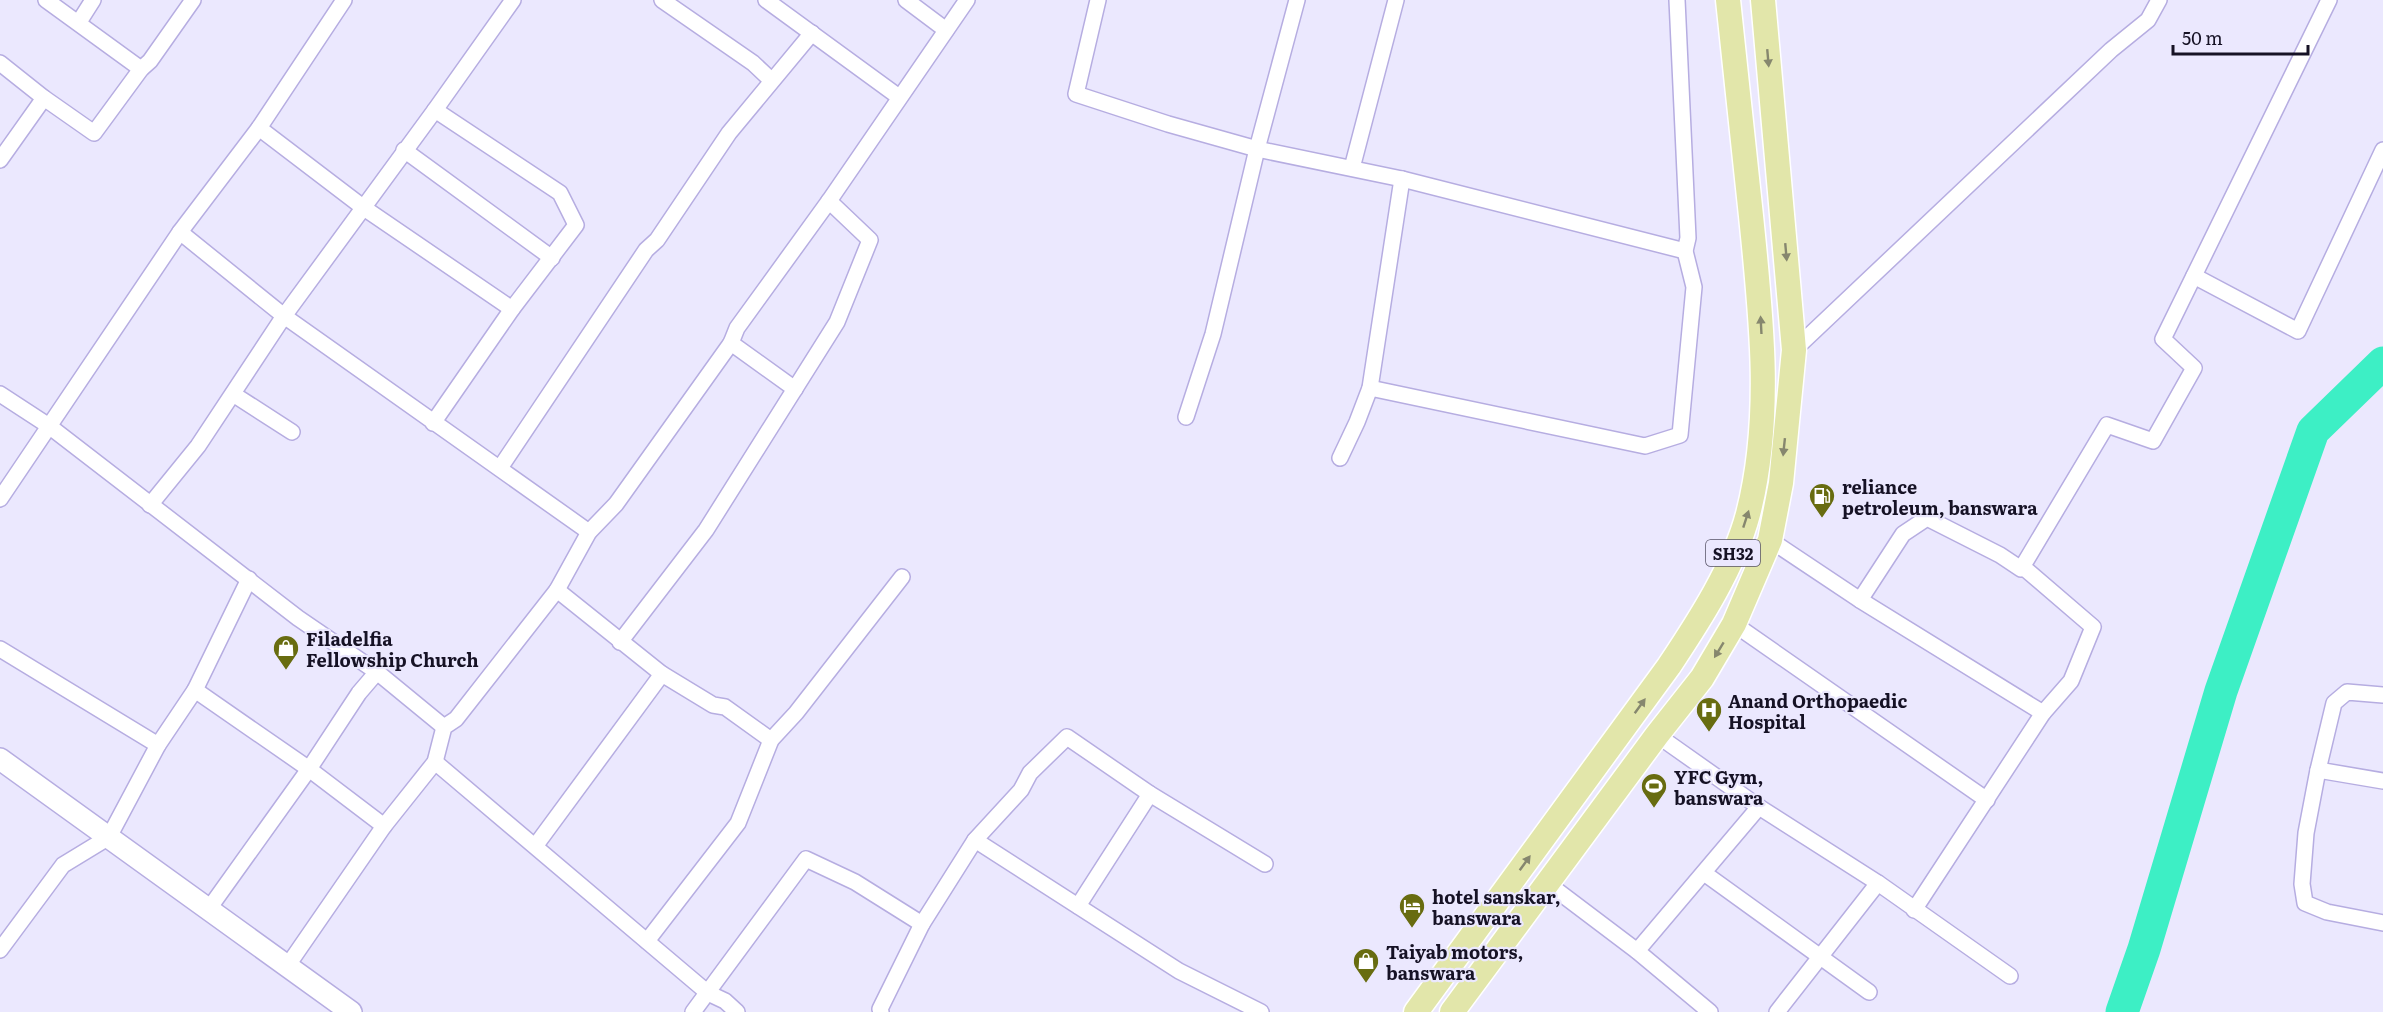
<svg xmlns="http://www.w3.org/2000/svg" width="2383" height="1012" font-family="Literata,serif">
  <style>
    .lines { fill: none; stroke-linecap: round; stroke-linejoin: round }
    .river { stroke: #3defc5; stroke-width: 33 }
    .street-casing { stroke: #b6ade1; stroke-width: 18 }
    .secondary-casing { stroke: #b6ade1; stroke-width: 24 }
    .primary-casing { stroke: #fff; stroke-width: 27 }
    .street { stroke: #fff; stroke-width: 15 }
    .secondary { stroke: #fff; stroke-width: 21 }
    .primary { stroke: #e2e6aa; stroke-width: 24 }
    .oneway { fill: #86876e }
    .labels { text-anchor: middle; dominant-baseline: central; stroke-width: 4.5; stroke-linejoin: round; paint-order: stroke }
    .shield { fill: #ebe8fe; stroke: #565266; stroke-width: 1.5 }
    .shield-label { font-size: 16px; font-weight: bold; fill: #161225 }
    .poi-label { font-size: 18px; font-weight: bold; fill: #161225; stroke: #ebe8fe; text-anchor: start }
  </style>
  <rect width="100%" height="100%" fill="#ebe8fe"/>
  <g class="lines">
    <path class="river" d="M2122 1012 2144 949 2221 691 2313 431 2383 363"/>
    <g class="street-casing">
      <g id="street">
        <path d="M46 0 141 69"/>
        <path d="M662 0 753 63 771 80"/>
        <path d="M766 0 899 97"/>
        <path d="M906 0 946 30"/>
        <path d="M1098 0 1076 94 1168 124 1257 149 1402 179 1685 251"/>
        <path d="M79 22 93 0"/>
        <path d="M0 63 44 98 94 133 141 69 150 61 193 0"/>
        <path d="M259 128 364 208 512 309"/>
        <path d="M404 150 552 258"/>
        <path d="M0 160 44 98"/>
        <path d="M1352 168 1396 0"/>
        <path d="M180 232 284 316 589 532"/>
        <path d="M2194 276 2298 331 2383 150"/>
        <path d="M731 343 795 389"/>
        <path d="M1794 350 2111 50 2148 20 2159 0"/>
        <path d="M1370 388 1645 446 1680 435 1694 287 1685 251 1688 238 1677 0"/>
        <path d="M0 394 49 426 298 618 377 672 444 727"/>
        <path d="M233 394 292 432"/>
        <path d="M1186 417 1213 334 1257 149 1297 0"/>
        <path d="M433 423 512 309 576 225 560 193 435 110"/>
        <path d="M1340 458 1357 422 1370 388 1402 179"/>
        <path d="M500 468 646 250 657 240 729 133 812 33"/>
        <path d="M0 499 180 232 259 128 344 0"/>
        <path d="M150 505 198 446 284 316 435 110 513 0"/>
        <path d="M1770 540 1860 600 2043 713"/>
        <path d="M557 590 662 674 713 705 725 707 771 740"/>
        <path d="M1860 600 1903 534 1927 518 2000 555 2021 569 2107 425 2153 441 2194 368 2163 339 2329 0"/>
        <path d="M1734 624 1987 800"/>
        <path d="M620 642 706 530 837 322 870 240 829 201"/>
        <path d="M0 649 158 745"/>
        <path d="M195 690 309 769 384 826"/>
        <path d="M2383 695 2347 692 2334 703 2318 770 2306 833 2302 884 2305 903 2327 912 2383 923"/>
        <path d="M1657 735 1759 807 1878 883 2010 976"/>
        <path d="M435 762 708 993 725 1001 737 1012"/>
        <path d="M2318 770 2383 781"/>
        <path d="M975 840 1179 971 1261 1012"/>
        <path d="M536 845 662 674"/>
        <path d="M1704 873 1869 992"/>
        <path d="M1547 883 1637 951 1710 1012"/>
        <path d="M1078 906 1150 794"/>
        <path d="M208 910 309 769 359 693 377 672"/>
        <path d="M1914 910 2043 713 2071 681 2093 627 2023 567"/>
        <path d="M647 941 738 823 771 740 796 713 902 577"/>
        <path d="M0 950 63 865 109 837 158 745 195 690 249 579"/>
        <path d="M1637 951 1759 807"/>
        <path d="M286 968 384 826 435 762 444 727 456 719 557 590 589 532 616 504 731 343 737 328 829 201 967 0"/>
        <path d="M693 1012 806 859 855 882 922 924"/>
        <path d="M881 1012 880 1009 922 924 975 840 1021 790 1030 773 1067 737 1150 794 1265 864"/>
        <path d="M1777 1012 1878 883"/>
      </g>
    </g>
    <g class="secondary-casing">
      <path id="secondary" d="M0 759 351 1012"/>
    </g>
    <g class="primary-casing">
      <g id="primary">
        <path d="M1416 1012 1669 666C1699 621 1734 567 1748 514 1773 417 1761 315 1751 216 1743 144 1736 72 1728 0"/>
        <path d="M1452 1012 1657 735 1702 678 1734 624 1770 540 1781 483 1794 350 1763 0"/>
      </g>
    </g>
    <use href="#street" class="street"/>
    <use href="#secondary" class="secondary"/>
    <use href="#primary" class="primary"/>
  </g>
  <defs><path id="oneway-solid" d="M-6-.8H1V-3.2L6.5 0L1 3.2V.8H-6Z" transform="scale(1.5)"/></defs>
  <g class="oneway">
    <use href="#oneway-solid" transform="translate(1768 58) rotate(85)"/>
    <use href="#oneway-solid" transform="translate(1786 252) rotate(85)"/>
    <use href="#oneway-solid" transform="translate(1761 325) rotate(-93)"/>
    <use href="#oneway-solid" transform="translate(1784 447) rotate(96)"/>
    <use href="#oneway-solid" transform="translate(1746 519) rotate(-72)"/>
    <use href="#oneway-solid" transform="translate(1719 650) rotate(121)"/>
    <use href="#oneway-solid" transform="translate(1640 706) rotate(-54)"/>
    <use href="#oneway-solid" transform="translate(1525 863) rotate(-54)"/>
  </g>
  <defs>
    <g id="fuel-pin" transform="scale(1.35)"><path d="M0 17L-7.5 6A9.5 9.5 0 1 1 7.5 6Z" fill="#686c10" stroke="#ebe8fe"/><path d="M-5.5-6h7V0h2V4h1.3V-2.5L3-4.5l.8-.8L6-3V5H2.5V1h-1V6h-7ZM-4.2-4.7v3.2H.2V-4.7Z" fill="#fff"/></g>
    <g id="shop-pin" transform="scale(1.35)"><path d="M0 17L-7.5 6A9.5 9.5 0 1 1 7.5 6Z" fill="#686c10" stroke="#ebe8fe"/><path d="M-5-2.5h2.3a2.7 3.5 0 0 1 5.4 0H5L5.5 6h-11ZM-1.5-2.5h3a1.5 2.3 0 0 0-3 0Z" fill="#fff"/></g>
    <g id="hospital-pin" transform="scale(1.35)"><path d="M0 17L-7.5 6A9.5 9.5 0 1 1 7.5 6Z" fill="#686c10" stroke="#ebe8fe"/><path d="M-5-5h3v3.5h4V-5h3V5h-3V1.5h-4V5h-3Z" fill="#fff"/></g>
    <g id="stadium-pin" transform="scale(1.35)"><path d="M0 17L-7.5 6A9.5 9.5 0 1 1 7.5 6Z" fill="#686c10" stroke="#ebe8fe"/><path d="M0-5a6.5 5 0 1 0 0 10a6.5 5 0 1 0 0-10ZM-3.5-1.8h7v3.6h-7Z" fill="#fff"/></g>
    <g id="hotel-pin" transform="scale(1.35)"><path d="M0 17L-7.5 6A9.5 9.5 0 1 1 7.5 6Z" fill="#686c10" stroke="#ebe8fe"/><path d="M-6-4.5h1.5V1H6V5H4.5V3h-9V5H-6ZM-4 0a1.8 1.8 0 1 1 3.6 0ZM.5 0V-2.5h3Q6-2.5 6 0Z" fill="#fff"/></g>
  </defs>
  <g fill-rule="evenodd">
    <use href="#fuel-pin" x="1822" y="496"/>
    <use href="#shop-pin" x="286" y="648"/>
    <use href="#hospital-pin" x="1709" y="710"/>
    <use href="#stadium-pin" x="1654" y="786"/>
    <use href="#hotel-pin" x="1412" y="906"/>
    <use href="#shop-pin" x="1366" y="961"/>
  </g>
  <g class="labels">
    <rect class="shield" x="1706" y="540" width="54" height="26" rx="4.5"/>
    <g class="shield-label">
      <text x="1733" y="553">SH32</text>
    </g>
    <g class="poi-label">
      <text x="1842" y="486">reliance<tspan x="1842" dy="21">petroleum, banswara</tspan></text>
      <text x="306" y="638">Filadelfia<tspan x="306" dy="21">Fellowship Church</tspan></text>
      <text x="1728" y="700">Anand Orthopaedic<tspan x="1728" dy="21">Hospital</tspan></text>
      <text x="1674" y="776">YFC Gym,<tspan x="1674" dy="21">banswara</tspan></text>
      <text x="1432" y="896">hotel sanskar,<tspan x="1432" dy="21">banswara</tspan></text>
      <text x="1386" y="951">Taiyab motors,<tspan x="1386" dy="21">banswara</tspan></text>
    </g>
  </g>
  <path d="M2173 45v9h135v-9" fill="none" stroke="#161225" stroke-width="3"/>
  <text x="2182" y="45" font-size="18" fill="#161225" stroke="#ebe8fe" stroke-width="4.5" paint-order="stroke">50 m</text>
</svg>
